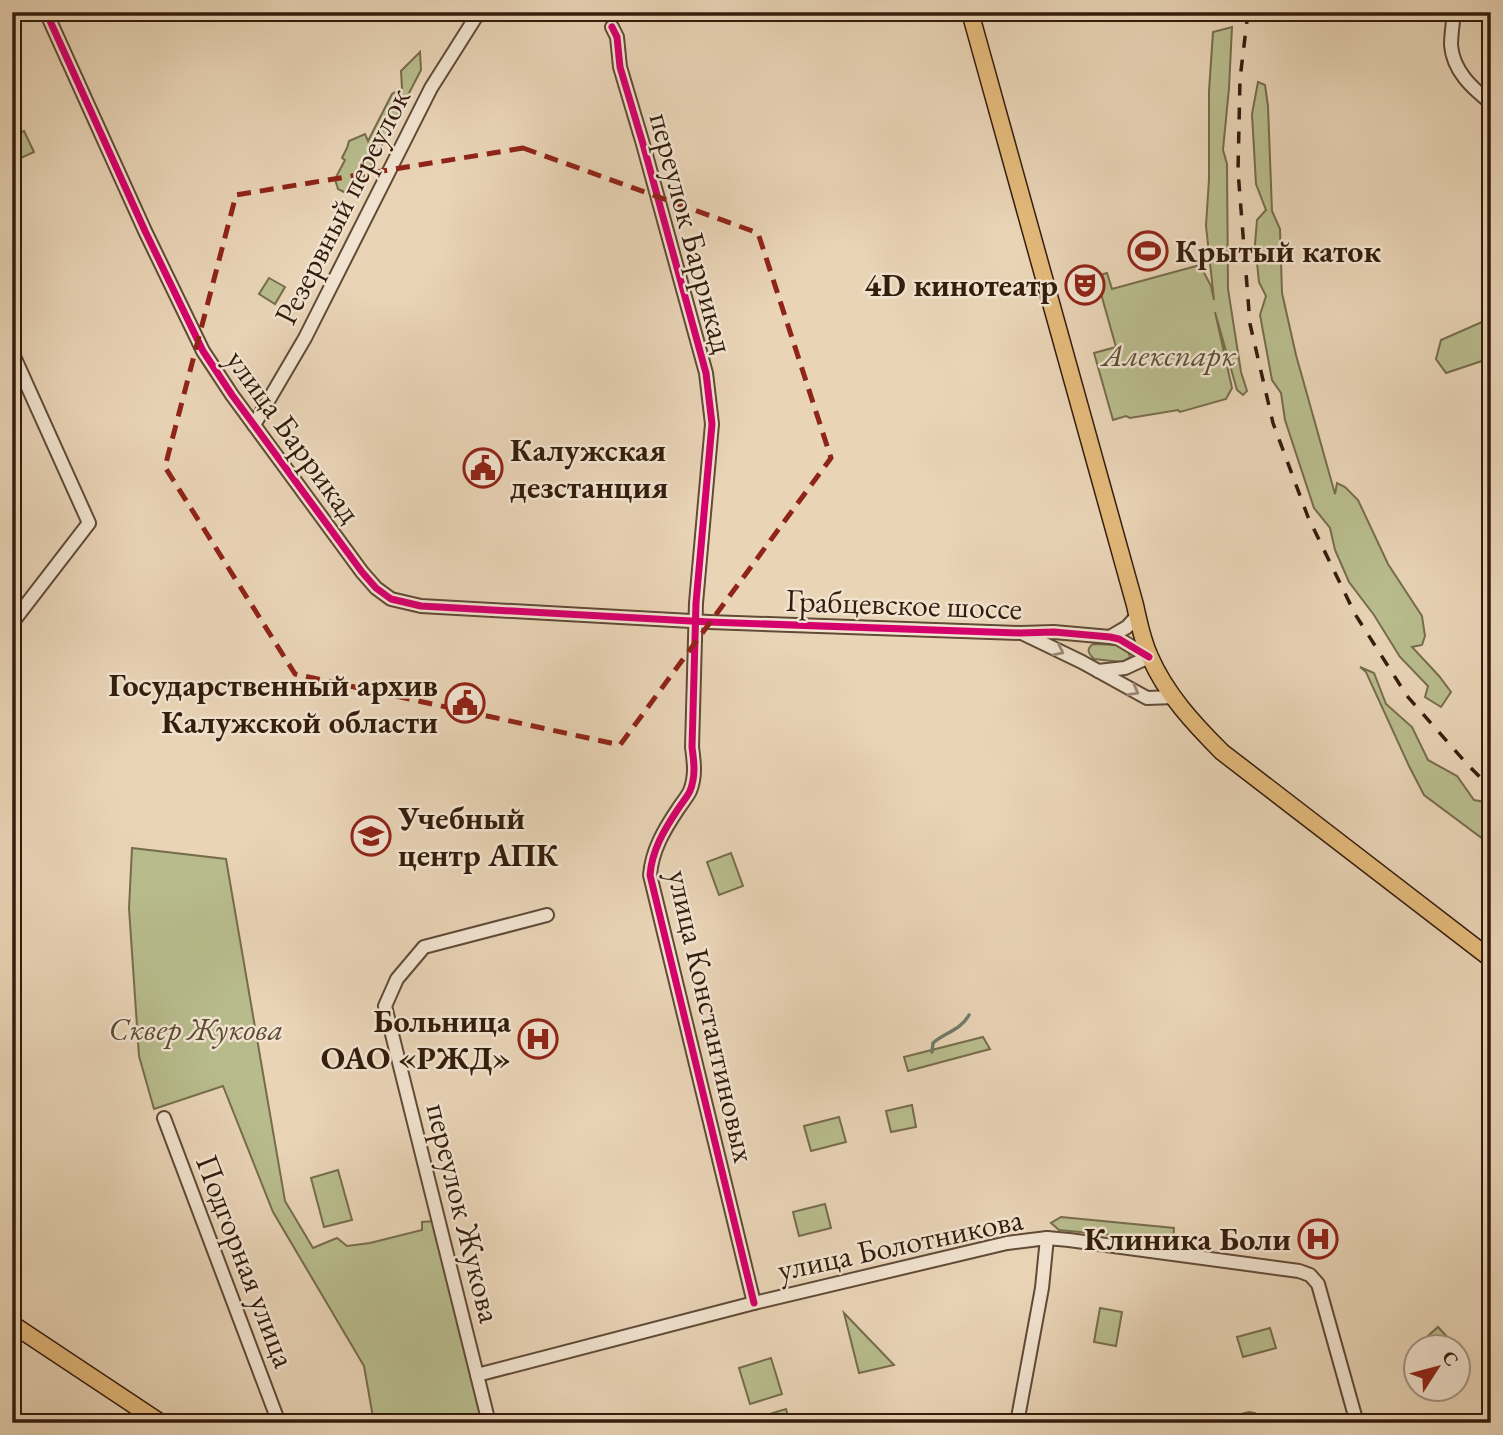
<svg xmlns="http://www.w3.org/2000/svg" width="1503" height="1435" font-family="'EB Garamond',serif">
  <style>
    .green { fill: #b8bc8d; stroke: #766c4c; stroke-width: 2 }
    .lines { fill: none; stroke-linecap: round; stroke-linejoin: round }
    .stream { stroke: #707a6a; stroke-width: 3.5 }
    .minor-casing { stroke: #614a36; stroke-width: 16 }
    .major-casing { stroke: #341c0c; stroke-width: 19 }
    .minor { stroke: #f1e3d0; stroke-width: 12 }
    .major { stroke: #e4ba7b; stroke-width: 16 }
    .rail { stroke: #341c0c; stroke-width: 3.5; stroke-dasharray: 12 12; stroke-linecap: butt }
    .cycleway-casing { stroke: #f1e3d0; stroke-width: 11 }
    .cycleway { stroke: #d6006c; stroke-width: 7 }
    .oneway { stroke: #9c8978 }
    .marked { fill: none; stroke: #8f2418; stroke-width: 5; stroke-dasharray: 14 9; stroke-linejoin: round }
    .labels { text-anchor: middle; dominant-baseline: central; stroke-width: 5; stroke-linejoin: round; paint-order: stroke }
    .street-label { font-size: 32px; fill: #341c0c; stroke: #f1e3d0 }
    .poi-label { font-size: 32px; font-weight: bold; fill: #341c0c; stroke: #f1e3d0; text-anchor: end }
    .park-label { font-size: 32px; font-style: italic; fill: #5c4c33; stroke: #f1e3d0 }
  </style>
  <rect width="100%" height="100%" fill="#e9d4b6"/>
  <filter id="stains"><feTurbulence type="fractalNoise" baseFrequency=".00286" numOctaves="4"/><feColorMatrix values="0 0 0 0 .2 0 0 0 0 .09 0 0 0 0 .02 0 0 0 .5 -.17"/></filter>
  <radialGradient id="worn" r=".72"><stop offset=".6" stop-color="#630" stop-opacity="0"/><stop offset="1" stop-color="#630" stop-opacity=".3"/></radialGradient>
  <g class="green">
    <path d="M1232 27 1229 88 1223 150 1227 164 1228 289 1241 372 1247 391 1243 395 1237 390 1215 312 1232 388 1226 399 1180 412 1178 410 1130 418 1126 416 1113 420 1094 353 1116 347 1096 276 1107 273 1112 289 1200 265 1211 286 1214 300 1206 226 1209 179V91L1213 32Z"/>
    <path d="M420 52 421 70 366 176 348 194 338 189 335 179 345 160 342 158 347 148 349 141 365 134 368 141 392 94 402 88 401 71Z"/>
    <path d="M1258 82 1265 85 1268 106 1272 211 1280 229 1282 293 1296 355 1335 494 1337 483 1345 487 1358 500 1388 564 1422 616 1425 636 1422 645 1412 647 1439 676 1451 692 1441 707 1425 697 1428 686 1400 657 1374 615 1349 582 1335 550 1330 528 1314 508 1285 420 1281 393 1272 380 1260 315 1266 296 1259 282 1255 244 1257 220 1266 210 1256 184 1252 114Z"/>
    <path d="M24 131 34 152 12 162V136Z"/>
    <path d="M269 278 285 287 275 304 259 294Z"/>
    <path d="M1491 318V358L1446 373 1436 359 1441 340Z"/>
    <path d="M1093 644 1119 645 1128 650 1130 657 1122 662 1094 659C1088 653 1086 649 1093 644Z"/>
    <path d="M1360 667 1374 673 1386 704 1412 727 1428 760 1457 776 1474 800 1491 803V845L1424 795 1409 766 1366 672Z"/>
    <path d="M132 848 226 859 285 1201 313 1248 337 1238 347 1246 370 1243 422 1230V1222L434 1221 485 1423H374L364 1366 273 1212 223 1086 154 1109 139 1056 129 908Z"/>
    <path d="M731 853 743 886 719 895 707 862Z"/>
    <path d="M983 1037 990 1049 908 1071 904 1057Z"/>
    <path d="M912 1105 916 1127 891 1132 886 1111Z"/>
    <path d="M839 1117 846 1142 811 1151 804 1126Z"/>
    <path d="M338 1170 352 1220 324 1227 311 1178Z"/>
    <path d="M825 1204 831 1228 799 1236 793 1212Z"/>
    <path d="M1061 1217 1174 1228 1173 1241 1059 1230 1051 1223Z"/>
    <path d="M1100 1308 1122 1312 1116 1346 1094 1342Z"/>
    <path d="M844 1313 894 1365 859 1373Z"/>
    <path d="M1438 1327 1450 1340 1441 1347H1426L1421 1342Z"/>
    <path d="M1270 1328 1276 1348 1243 1357 1237 1337Z"/>
    <path d="M771 1358 782 1394 750 1404 739 1368Z"/>
    <path d="M786 1409 790 1423H754L753 1419Z"/>
    <path d="M1249 1412 1255 1413 1257 1423H1204Z"/>
  </g>
  <g class="lines">
    <path class="stream" d="M932 1052 933 1043C945 1032 960 1031 969 1015"/>
    <g class="minor-casing">
      <g id="minor">
        <path d="M46 12 145 231 203 351 232 395 362 572 376 588 391 599 421 606 709 622 1020 633 1054 632 1110 637 1119 639 1149 657"/>
        <path d="M1454 12C1453 23 1451 35 1451 45 1453 71 1472 88 1491 103"/>
        <path d="M612 27 617 37 620 67 643 144 706 373 712 424 696 603 692 747C694 762 696 776 690 791 687 797 682 803 678 809 664 830 652 850 650 875L754 1303"/>
        <path d="M12 352 89 523 12 623"/>
        <path d="M254 425 305 338 431 88 479 12"/>
        <path d="M1024 634 1082 662 1147 698 1174 697"/>
        <path d="M1110 637 1127 627 1137 616"/>
        <path d="M1098 671 1125 668 1149 657"/>
        <path d="M164 1118 279 1423"/>
        <path d="M477 1375 754 1303 1007 1243 1047 1238 1069 1240 1299 1271 1310 1275 1318 1284 1357 1423"/>
        <path d="M489 1423 385 1006 397 979 424 947 547 915"/>
        <path d="M1017 1423 1042 1288 1047 1238"/>
      </g>
    </g>
    <g class="major-casing">
      <g id="major">
        <path d="M970 12 1135 605C1139 623 1142 640 1150 657 1166 694 1194 724 1222 752L1491 959"/>
        <path d="M12 1324 161 1423"/>
      </g>
    </g>
    <use href="#minor" class="minor"/>
    <use href="#major" class="major"/>
    <path class="rail" d="M1248 12 1240 79 1238 171 1250 324 1273 423 1308 517 1355 614 1407 696 1467 764 1491 788"/>
    <g class="cycleway-casing">
      <g id="cycleway">
        <path d="M46 12 145 231 203 351 232 395 362 572 376 588 391 599 421 606 709 622 1020 633 1054 632 1110 637 1119 639 1149 657"/>
        <path d="M612 27 617 37 620 67 643 144 706 373 712 424 696 603 692 747C694 762 696 776 690 791 687 797 682 803 678 809 664 830 652 850 650 875L754 1303"/>
      </g>
    </g>
    <use href="#cycleway" class="cycleway"/>
  </g>
  <defs><path id="oneway-chevron" d="M-2-3.5L2.5 0L-2 3.5" fill="none" stroke-width="1.6" stroke-linecap="round" stroke-linejoin="round" transform="scale(1.75)"/></defs>
  <g class="oneway">
    <use href="#oneway-chevron" transform="translate(1059 651) rotate(26)"/>
    <use href="#oneway-chevron" transform="translate(1134 691) rotate(29)"/>
  </g>
  <path class="marked" d="M523 148 758 233 831 458 620 745 295 674 165 467 236 195Z"/>
  <defs>
    <g id="stadium-ring" transform="scale(2.0125)"><circle r="9.5" fill="#f1e3d0" stroke="#8f2418" stroke-width="1.5"/><path d="M0-5a6.5 5 0 1 0 0 10a6.5 5 0 1 0 0-10ZM-3.5-1.8h7v3.6h-7Z" fill="#8f2418"/></g>
    <g id="theatre-ring" transform="scale(2.0125)"><circle r="9.5" fill="#f1e3d0" stroke="#8f2418" stroke-width="1.5"/><path d="M-5-5.5Q0-4 5-5.5V0Q5 5 0 6Q-5 5-5 0ZM-3.3-2.5H-1v1.5H-3.3ZM1-2.5H3.3v1.5H1ZM-2.8 1Q0 5.5 2.8 1Z" fill="#8f2418"/></g>
    <g id="civic-ring" transform="scale(2.0125)"><circle r="9.5" fill="#f1e3d0" stroke="#8f2418" stroke-width="1.5"/><path d="M-.6-6.5H3V-4.5H.6V-3L4-1V1h2V6H-6V1h2V-1L-.6-3ZM-1.2 2.5V6h2.4V2.5Z" fill="#8f2418"/></g>
    <g id="university-ring" transform="scale(2.0125)"><circle r="9.5" fill="#f1e3d0" stroke="#8f2418" stroke-width="1.5"/><path d="M0-5L7-2L0 1L-7-2ZM-4 1L0 2.5L4 1V4Q0 6-4 4Z" fill="#8f2418"/></g>
    <g id="hospital-ring" transform="scale(2.0125)"><circle r="9.5" fill="#f1e3d0" stroke="#8f2418" stroke-width="1.5"/><path d="M-5-5h3v3.5h4V-5h3V5h-3V1.5h-4V5h-3Z" fill="#8f2418"/></g>
  </defs>
  <g fill-rule="evenodd">
    <use href="#stadium-ring" x="1148" y="251"/>
    <use href="#theatre-ring" x="1085" y="285"/>
    <use href="#civic-ring" x="483" y="468"/>
    <use href="#civic-ring" x="465" y="703"/>
    <use href="#university-ring" x="371" y="836"/>
    <use href="#hospital-ring" x="538" y="1039"/>
    <use href="#hospital-ring" x="1318" y="1239"/>
  </g>
  <g class="labels">
    <g class="street-label">
      <text transform="translate(342 206) rotate(-63)">Резервный переулок</text>
      <text transform="translate(692 233) rotate(75)">переулок Баррикад</text>
      <text transform="translate(294 436) rotate(54)">улица Баррикад</text>
      <text transform="translate(904 604) rotate(2)">Грабцевское шоссе</text>
      <text transform="translate(712 1016) rotate(77)">улица Константиновых</text>
      <text transform="translate(464 1213) rotate(76)">переулок Жукова</text>
      <text transform="translate(900 1244) rotate(-12)">улица Болотникова</text>
      <text transform="translate(246 1261) rotate(69)">Подгорная улица</text>
    </g>
    <g class="poi-label">
      <text x="1175" y="251" text-anchor="start">Крытый каток</text>
      <text x="1058" y="285">4D кинотеатр</text>
      <text x="510" y="450" text-anchor="start">Калужская<tspan x="510" dy="37">дезстанция</tspan></text>
      <text x="438" y="685">Государственный архив<tspan x="438" dy="37">Калужской области</tspan></text>
      <text x="398" y="818" text-anchor="start">Учебный<tspan x="398" dy="37">центр АПК</tspan></text>
      <text x="511" y="1021">Больница<tspan x="511" dy="37">ОАО «РЖД»</tspan></text>
      <text x="1291" y="1239">Клиника Боли</text>
    </g>
    <g class="park-label">
      <text x="1169" y="355">Алекспарк</text>
      <text x="196" y="1029">Сквер Жукова</text>
    </g>
  </g>
  <rect width="1503" height="1435" fill="none" stroke="#e9d4b6" stroke-width="42"/>
  <rect x="14" y="14" width="1475" height="1407" fill="none" stroke="#341c0c" stroke-width="3.5"/>
  <rect x="21" y="21" width="1461" height="1393" fill="none" stroke="#341c0c" stroke-width="2"/>
  <g transform="translate(1437 1368) rotate(54)"><circle r="33" fill="#f1e3d0" stroke="#a59382" stroke-width="2"/>
  <path d="M0-5L12 26L0 18L-12 26Z" fill="#8f2418"/>
  <text y="-10" font-size="19" font-weight="bold" text-anchor="middle" fill="#341c0c">С</text>
  </g>
  <rect width="100%" height="100%" filter="url(#stains)"/>
  <rect width="100%" height="100%" fill="url(#worn)"/>
</svg>
